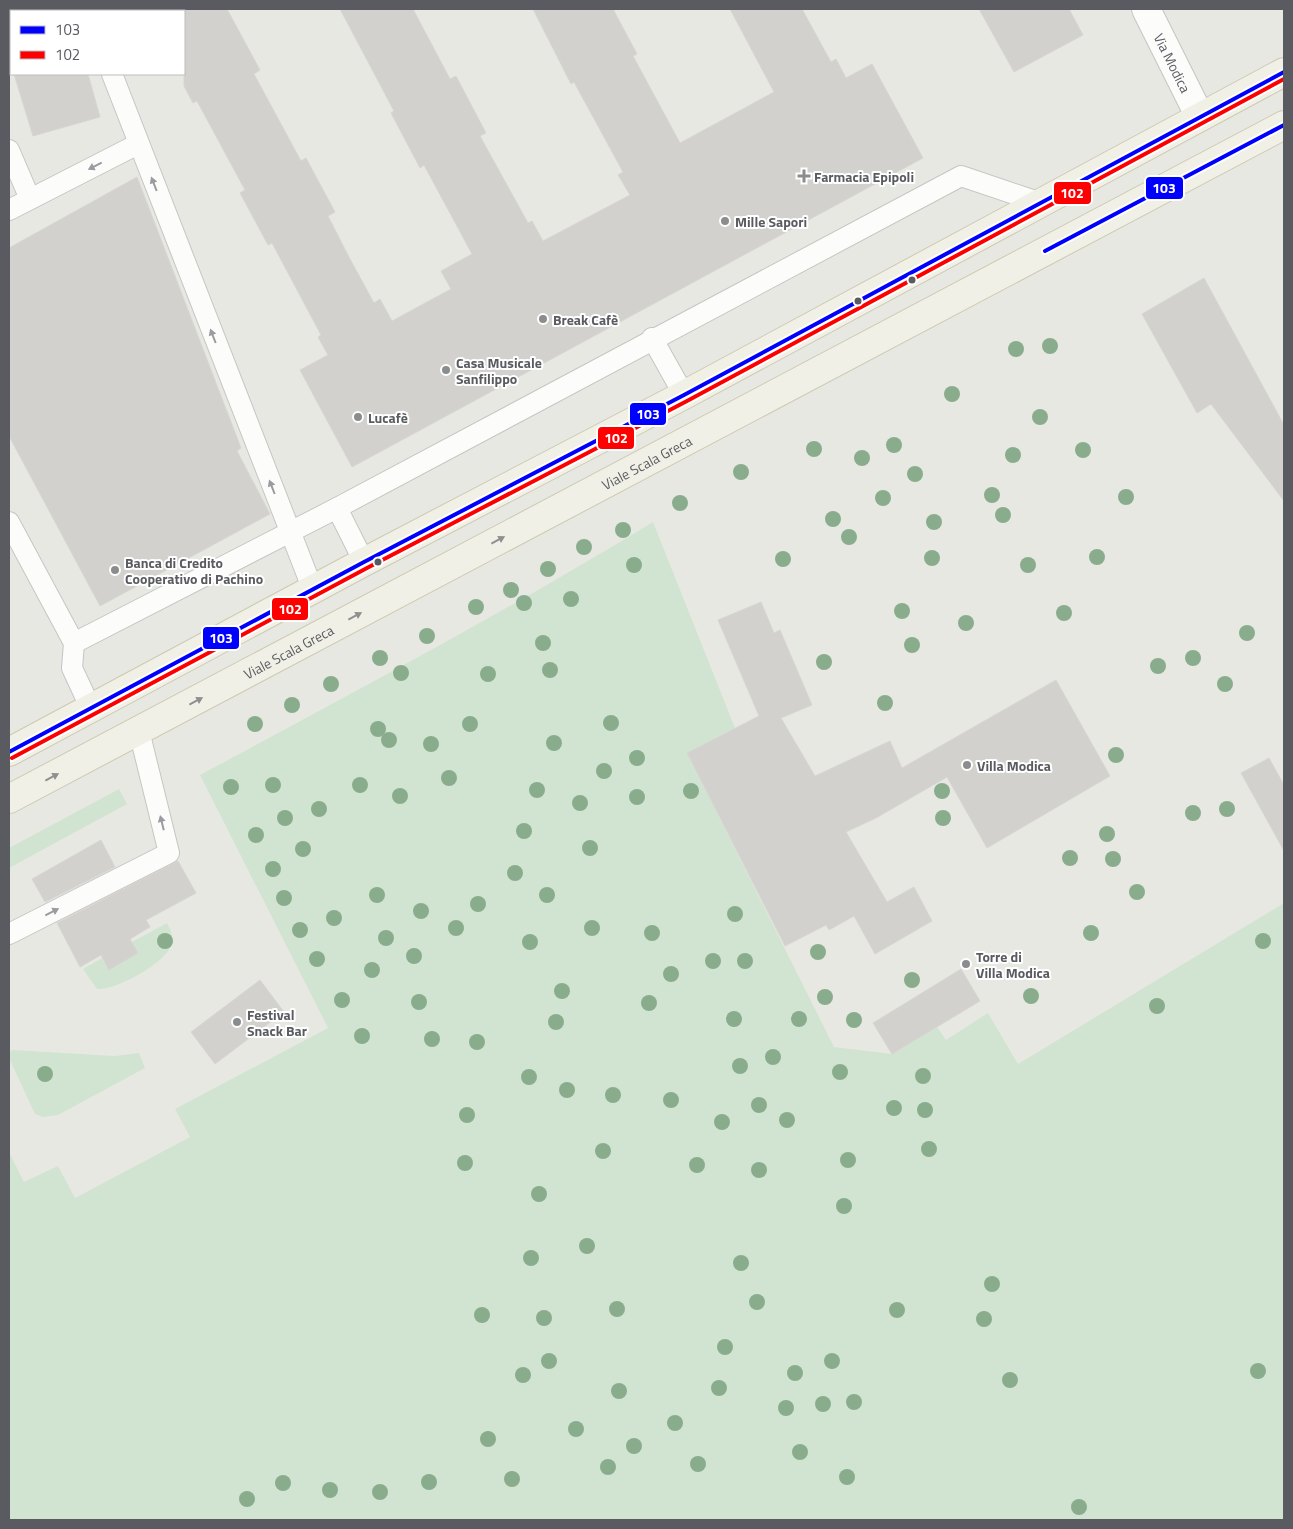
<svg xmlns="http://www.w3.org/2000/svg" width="1293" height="1529" font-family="'Titillium Web',sans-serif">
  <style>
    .green { fill: #d1e4d1 }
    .building { fill: #d2d1ce; stroke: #d8d6d2 }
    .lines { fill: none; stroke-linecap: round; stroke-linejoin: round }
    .service-casing { stroke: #c5c5c5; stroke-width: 22 }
    .minor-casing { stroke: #c5c5c5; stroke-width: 30 }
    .primary-casing { stroke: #cec9b3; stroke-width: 30 }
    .service { stroke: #fcfcfb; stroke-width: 20 }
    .minor { stroke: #fcfcfb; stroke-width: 28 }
    .primary { stroke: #f0f0e6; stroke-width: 28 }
    .bus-1-casing { stroke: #fff; stroke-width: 8 }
    .bus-2-casing { stroke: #fff; stroke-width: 8 }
    .bus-1 { stroke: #00f; stroke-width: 4 }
    .bus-2 { stroke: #f00; stroke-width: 4 }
    .tree { fill: #89ad8c }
    .oneway { fill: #9a9b9e }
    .oneway2 { fill: #8e8f8f }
    .poi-dot { fill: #8b8c8e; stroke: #fff; stroke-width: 2 }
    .bus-dot { fill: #595b60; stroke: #fff; stroke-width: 2 }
    .labels { text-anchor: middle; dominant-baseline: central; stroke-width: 4; stroke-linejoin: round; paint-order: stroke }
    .street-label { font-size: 14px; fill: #595b60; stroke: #fff }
    .poi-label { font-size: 14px; font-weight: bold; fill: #595b60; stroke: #fff; text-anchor: start }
    .line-badge { stroke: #fff; stroke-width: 2 }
    .badge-label { font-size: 14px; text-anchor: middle; font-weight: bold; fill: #fff }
  </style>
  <rect width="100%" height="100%" fill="#e8e8e3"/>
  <g class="green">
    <path d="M653 522 735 728 687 753 834 1047 892 1054 937 1027 946 1040 988 1013 1018 1064 1284 903V1520H9V1152L24 1182 58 1166 75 1198 190 1137 175 1109 328 1028 200 775C353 693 505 612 653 522Z"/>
    <path d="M119 789 127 804 9 868V848Z"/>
    <path d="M167 923C171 931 174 936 171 945 166 963 115 991 97 989L83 969 102 958 109 969 138 953 132 942Z"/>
    <path d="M12 1050 115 1056 139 1053 145 1068 58 1115 43 1117 35 1114 10 1060 9 1055Z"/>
  </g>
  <g class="building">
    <path d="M184 9H227L260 70 254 74 301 161 306 158 335 212 328 216 350 259 374 303 380 299 392 321 451 289 441 271 472 254 424 165 420 168 391 113 394 111 340 9H413L450 79 456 76 486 133 480 136 528 223 532 221 543 241 630 195 618 175 623 172 574 82 571 84 533 9H613L637 54 633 56 680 143 774 92 730 9H802L831 62 836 59 846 78 872 64 923 158 352 467 300 370 328 355 318 337 321 335 272 243 268 245 240 193 245 190 197 101 193 103 184 86Z"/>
    <path d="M979 9H1069L1083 35 1014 72Z"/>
    <path d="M14 74H88L100 117 33 136Z"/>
    <path d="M137 177 241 448 237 451 270 514 100 606 9 436V248Z"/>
    <path d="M1204 278 1284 425V501L1211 404 1197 413 1142 314Z"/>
    <path d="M761 602 774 633 780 630 812 705 781 718 815 776 890 741 902 768 1056 680 1110 776 987 848 947 777 876 818 846 832 887 902 914 887 932 921 875 954 854 916 829 930 826 925 785 946 687 753 759 716 718 620Z"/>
    <path d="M1269 758 1284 785V851L1241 773Z"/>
    <path d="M101 840 115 867 45 902 32 879Z"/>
    <path d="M178 861 196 893 146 920 150 927 130 939 138 953 109 970 101 955 80 967 57 923Z"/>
    <path d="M961 969 980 1001 892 1054 873 1023Z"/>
    <path d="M260 980 284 1012 215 1064 191 1032Z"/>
  </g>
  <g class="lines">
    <g class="service-casing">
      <g id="service">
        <path d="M88 9 89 11"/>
        <path d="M112 74 313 590"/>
        <path d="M9 150 30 199"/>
        <path d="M9 210 138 144"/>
        <path d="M652 338 684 395"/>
        <path d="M337 508 364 562"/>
        <path d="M9 522 74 643 72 668 91 709"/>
        <path d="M74 643 337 508 961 176 1041 203"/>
        <path d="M9 934 169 853 139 731"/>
      </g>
    </g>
    <g class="minor-casing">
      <g id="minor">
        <path id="s1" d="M1146 9 1200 117"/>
      </g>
    </g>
    <g class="primary-casing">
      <g id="primary">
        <path d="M9 752 364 562 684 395 1284 72"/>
        <path id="s2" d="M9 799 1284 125"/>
      </g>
    </g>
    <use href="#service" class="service"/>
    <use href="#minor" class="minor"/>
    <use href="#primary" class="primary"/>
    <g class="bus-1-casing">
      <g id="bus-1">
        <path d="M1045 251 1284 125"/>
        <path d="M9 752 364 562 684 395 1284 72"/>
      </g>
    </g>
    <g class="bus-2-casing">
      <path id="bus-2" d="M12 758 367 568 687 401 1284 79"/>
    </g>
    <use href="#bus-1" class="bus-1"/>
    <use href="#bus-2" class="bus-2"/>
  </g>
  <g class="tree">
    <circle cx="1050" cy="346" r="8"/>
    <circle cx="1016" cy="349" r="8"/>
    <circle cx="952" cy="394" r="8"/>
    <circle cx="1040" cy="417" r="8"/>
    <circle cx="894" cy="445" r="8"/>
    <circle cx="814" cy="449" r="8"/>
    <circle cx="1083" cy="450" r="8"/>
    <circle cx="1013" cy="455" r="8"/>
    <circle cx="862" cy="458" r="8"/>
    <circle cx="741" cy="472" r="8"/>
    <circle cx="915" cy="474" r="8"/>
    <circle cx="992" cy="495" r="8"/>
    <circle cx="1126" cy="497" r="8"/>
    <circle cx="883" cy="498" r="8"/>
    <circle cx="680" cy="503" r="8"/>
    <circle cx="1003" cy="515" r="8"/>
    <circle cx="833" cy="519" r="8"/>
    <circle cx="934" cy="522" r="8"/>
    <circle cx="623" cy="530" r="8"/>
    <circle cx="849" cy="537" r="8"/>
    <circle cx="584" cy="547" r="8"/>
    <circle cx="1097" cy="557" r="8"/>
    <circle cx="932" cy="558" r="8"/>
    <circle cx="783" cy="559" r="8"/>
    <circle cx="634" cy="565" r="8"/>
    <circle cx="1028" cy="565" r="8"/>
    <circle cx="548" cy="569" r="8"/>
    <circle cx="511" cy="590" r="8"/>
    <circle cx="571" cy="599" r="8"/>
    <circle cx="524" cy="603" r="8"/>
    <circle cx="476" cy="607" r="8"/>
    <circle cx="902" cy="611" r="8"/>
    <circle cx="1064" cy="613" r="8"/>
    <circle cx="966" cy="623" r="8"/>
    <circle cx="1247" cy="633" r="8"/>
    <circle cx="427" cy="636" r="8"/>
    <circle cx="543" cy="643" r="8"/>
    <circle cx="912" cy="645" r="8"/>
    <circle cx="380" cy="658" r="8"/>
    <circle cx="1193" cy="658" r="8"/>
    <circle cx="824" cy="662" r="8"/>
    <circle cx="1158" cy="666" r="8"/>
    <circle cx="550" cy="670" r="8"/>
    <circle cx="401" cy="673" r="8"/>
    <circle cx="488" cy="674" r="8"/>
    <circle cx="331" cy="684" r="8"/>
    <circle cx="1225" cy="684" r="8"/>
    <circle cx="885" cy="703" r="8"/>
    <circle cx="292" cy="705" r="8"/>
    <circle cx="611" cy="723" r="8"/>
    <circle cx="255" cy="724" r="8"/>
    <circle cx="470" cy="724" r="8"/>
    <circle cx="378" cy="729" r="8"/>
    <circle cx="389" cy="740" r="8"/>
    <circle cx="554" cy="743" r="8"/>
    <circle cx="431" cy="744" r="8"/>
    <circle cx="1116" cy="755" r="8"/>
    <circle cx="637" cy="758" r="8"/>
    <circle cx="604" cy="771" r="8"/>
    <circle cx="449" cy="778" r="8"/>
    <circle cx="273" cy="785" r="8"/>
    <circle cx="360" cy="785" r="8"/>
    <circle cx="231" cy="787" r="8"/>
    <circle cx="537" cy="790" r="8"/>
    <circle cx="691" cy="791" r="8"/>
    <circle cx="942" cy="791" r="8"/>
    <circle cx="400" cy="796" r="8"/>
    <circle cx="637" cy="797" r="8"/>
    <circle cx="580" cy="803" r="8"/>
    <circle cx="319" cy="809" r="8"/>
    <circle cx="1227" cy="809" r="8"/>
    <circle cx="1193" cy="813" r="8"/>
    <circle cx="285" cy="818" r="8"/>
    <circle cx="943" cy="818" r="8"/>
    <circle cx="524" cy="831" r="8"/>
    <circle cx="1107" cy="834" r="8"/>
    <circle cx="256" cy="835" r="8"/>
    <circle cx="590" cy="848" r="8"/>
    <circle cx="303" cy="849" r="8"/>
    <circle cx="1070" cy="858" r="8"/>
    <circle cx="1113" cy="859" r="8"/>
    <circle cx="273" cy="869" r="8"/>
    <circle cx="515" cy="873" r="8"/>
    <circle cx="1137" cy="892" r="8"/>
    <circle cx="377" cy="895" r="8"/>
    <circle cx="547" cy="895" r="8"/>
    <circle cx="284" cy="898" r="8"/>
    <circle cx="478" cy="904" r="8"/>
    <circle cx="421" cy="911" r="8"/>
    <circle cx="735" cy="914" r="8"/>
    <circle cx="334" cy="918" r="8"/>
    <circle cx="456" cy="928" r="8"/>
    <circle cx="592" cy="928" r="8"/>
    <circle cx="300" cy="930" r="8"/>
    <circle cx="652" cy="933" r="8"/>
    <circle cx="1091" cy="933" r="8"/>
    <circle cx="386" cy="938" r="8"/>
    <circle cx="165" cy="941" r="8"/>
    <circle cx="1263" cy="941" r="8"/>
    <circle cx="530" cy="942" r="8"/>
    <circle cx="818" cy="952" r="8"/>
    <circle cx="414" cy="956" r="8"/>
    <circle cx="317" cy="959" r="8"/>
    <circle cx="713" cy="961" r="8"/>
    <circle cx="745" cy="961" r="8"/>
    <circle cx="372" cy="970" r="8"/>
    <circle cx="671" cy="974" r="8"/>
    <circle cx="912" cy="980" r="8"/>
    <circle cx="562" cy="991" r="8"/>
    <circle cx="1031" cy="996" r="8"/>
    <circle cx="825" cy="997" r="8"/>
    <circle cx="342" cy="1000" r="8"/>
    <circle cx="419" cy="1002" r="8"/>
    <circle cx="649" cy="1003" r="8"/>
    <circle cx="1157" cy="1006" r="8"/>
    <circle cx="734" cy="1019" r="8"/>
    <circle cx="799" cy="1019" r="8"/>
    <circle cx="854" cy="1020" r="8"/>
    <circle cx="556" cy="1022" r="8"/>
    <circle cx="362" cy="1036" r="8"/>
    <circle cx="432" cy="1039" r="8"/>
    <circle cx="477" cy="1042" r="8"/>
    <circle cx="773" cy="1057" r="8"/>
    <circle cx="740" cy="1066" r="8"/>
    <circle cx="840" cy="1072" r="8"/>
    <circle cx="45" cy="1074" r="8"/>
    <circle cx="923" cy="1076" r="8"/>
    <circle cx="529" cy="1077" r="8"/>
    <circle cx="567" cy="1090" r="8"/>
    <circle cx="613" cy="1095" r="8"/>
    <circle cx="671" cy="1100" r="8"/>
    <circle cx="759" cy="1105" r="8"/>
    <circle cx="894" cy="1108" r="8"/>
    <circle cx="925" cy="1110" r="8"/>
    <circle cx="467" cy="1115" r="8"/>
    <circle cx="787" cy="1120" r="8"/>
    <circle cx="722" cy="1122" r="8"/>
    <circle cx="929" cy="1149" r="8"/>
    <circle cx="603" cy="1151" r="8"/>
    <circle cx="848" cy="1160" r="8"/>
    <circle cx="465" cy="1163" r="8"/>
    <circle cx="697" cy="1165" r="8"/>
    <circle cx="759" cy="1170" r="8"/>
    <circle cx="539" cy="1194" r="8"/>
    <circle cx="844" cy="1206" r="8"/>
    <circle cx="587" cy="1246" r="8"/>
    <circle cx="531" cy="1258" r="8"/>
    <circle cx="741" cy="1263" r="8"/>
    <circle cx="992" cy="1284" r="8"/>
    <circle cx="757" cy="1302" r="8"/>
    <circle cx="617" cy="1309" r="8"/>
    <circle cx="897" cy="1310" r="8"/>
    <circle cx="482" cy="1315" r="8"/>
    <circle cx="544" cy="1318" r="8"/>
    <circle cx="984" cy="1319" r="8"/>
    <circle cx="725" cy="1347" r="8"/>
    <circle cx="549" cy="1361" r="8"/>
    <circle cx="832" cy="1361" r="8"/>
    <circle cx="1258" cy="1371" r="8"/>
    <circle cx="795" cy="1373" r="8"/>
    <circle cx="523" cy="1375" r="8"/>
    <circle cx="1010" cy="1380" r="8"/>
    <circle cx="719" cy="1388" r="8"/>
    <circle cx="619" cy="1391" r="8"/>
    <circle cx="854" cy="1402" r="8"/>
    <circle cx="823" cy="1404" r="8"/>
    <circle cx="786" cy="1408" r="8"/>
    <circle cx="675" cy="1423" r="8"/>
    <circle cx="576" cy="1429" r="8"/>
    <circle cx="488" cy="1439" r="8"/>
    <circle cx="634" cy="1446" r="8"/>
    <circle cx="800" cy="1452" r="8"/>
    <circle cx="698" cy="1464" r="8"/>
    <circle cx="608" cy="1467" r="8"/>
    <circle cx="847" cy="1477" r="8"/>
    <circle cx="512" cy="1479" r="8"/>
    <circle cx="429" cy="1482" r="8"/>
    <circle cx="283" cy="1483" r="8"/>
    <circle cx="330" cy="1490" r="8"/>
    <circle cx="380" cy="1492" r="8"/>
    <circle cx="247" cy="1499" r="8"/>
    <circle cx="1079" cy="1507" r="8"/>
  </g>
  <defs><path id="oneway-solid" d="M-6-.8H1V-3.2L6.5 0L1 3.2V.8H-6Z" transform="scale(1.25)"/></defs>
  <g class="oneway">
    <use href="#oneway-solid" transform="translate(95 166) rotate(153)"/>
    <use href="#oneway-solid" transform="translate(154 184) rotate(-111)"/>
    <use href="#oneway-solid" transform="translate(213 336) rotate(-111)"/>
    <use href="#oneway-solid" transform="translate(272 487) rotate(-111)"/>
    <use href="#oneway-solid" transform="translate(162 823) rotate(-104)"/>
    <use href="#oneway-solid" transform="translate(52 912) rotate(-27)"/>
  </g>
  <g class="oneway2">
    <use href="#oneway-solid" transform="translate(498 540) rotate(-28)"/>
    <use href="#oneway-solid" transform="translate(355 616) rotate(-28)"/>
    <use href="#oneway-solid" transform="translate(196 701) rotate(-28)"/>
    <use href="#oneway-solid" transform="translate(52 777) rotate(-28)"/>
  </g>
  <g class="poi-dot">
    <path d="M801.5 168.5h5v5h5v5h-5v5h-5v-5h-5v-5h5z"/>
    <circle cx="725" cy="221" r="5"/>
    <circle cx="543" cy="319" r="5"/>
    <circle cx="446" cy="370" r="5"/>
    <circle cx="358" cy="417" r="5"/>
    <circle cx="115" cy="570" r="5"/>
    <circle cx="967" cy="765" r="5"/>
    <circle cx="966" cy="964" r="5"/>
    <circle cx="237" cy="1022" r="5"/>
  </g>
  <g class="bus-dot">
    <circle cx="912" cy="280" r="4.5"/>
    <circle cx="858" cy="301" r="4.5"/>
    <circle cx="378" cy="562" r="4.5"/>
  </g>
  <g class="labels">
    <g class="street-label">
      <text stroke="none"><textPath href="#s1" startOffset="60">Via Modica</textPath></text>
      <text stroke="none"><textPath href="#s2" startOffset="721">Viale Scala Greca</textPath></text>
      <text stroke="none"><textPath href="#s2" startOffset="316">Viale Scala Greca</textPath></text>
    </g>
    <g class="poi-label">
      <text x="814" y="176">Farmacia Epipoli</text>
      <text x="735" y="221">Mille Sapori</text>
      <text x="553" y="319">Break Cafè</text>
      <text x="456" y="362">Casa Musicale<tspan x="456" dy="16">Sanfilippo</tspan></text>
      <text x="368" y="417">Lucafè</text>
      <text x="125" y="562">Banca di Credito<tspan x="125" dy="16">Cooperativo di Pachino</tspan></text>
      <text x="977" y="765">Villa Modica</text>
      <text x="976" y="956">Torre di<tspan x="976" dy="16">Villa Modica</tspan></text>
      <text x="247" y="1014">Festival<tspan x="247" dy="16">Snack Bar</tspan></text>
    </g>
  </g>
  <g class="line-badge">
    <rect x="1145" y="176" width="39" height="24" rx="5" fill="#00f"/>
    <rect x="1053" y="181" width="39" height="24" rx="5" fill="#f00"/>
    <rect x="629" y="402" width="38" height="24" rx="5" fill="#00f"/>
    <rect x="597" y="426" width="38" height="24" rx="5" fill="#f00"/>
    <rect x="271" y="597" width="38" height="24" rx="5" fill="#f00"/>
    <rect x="202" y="626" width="38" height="24" rx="5" fill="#00f"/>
  </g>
  <g class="badge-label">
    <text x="1164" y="193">103</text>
    <text x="1072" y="198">102</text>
    <text x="648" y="419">103</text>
    <text x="616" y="443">102</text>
    <text x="290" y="614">102</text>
    <text x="221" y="643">103</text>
  </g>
  <rect width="1293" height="1529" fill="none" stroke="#595b60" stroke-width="20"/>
  <rect x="10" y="10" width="175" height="65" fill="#ffffff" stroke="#bdbdbf"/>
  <rect x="20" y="26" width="25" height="8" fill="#0000ff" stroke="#bdbdbf"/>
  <text x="55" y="35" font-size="15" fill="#595b60">103</text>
  <rect x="20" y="51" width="25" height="8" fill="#ff0000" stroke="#bdbdbf"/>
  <text x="55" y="60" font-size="15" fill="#595b60">102</text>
</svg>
